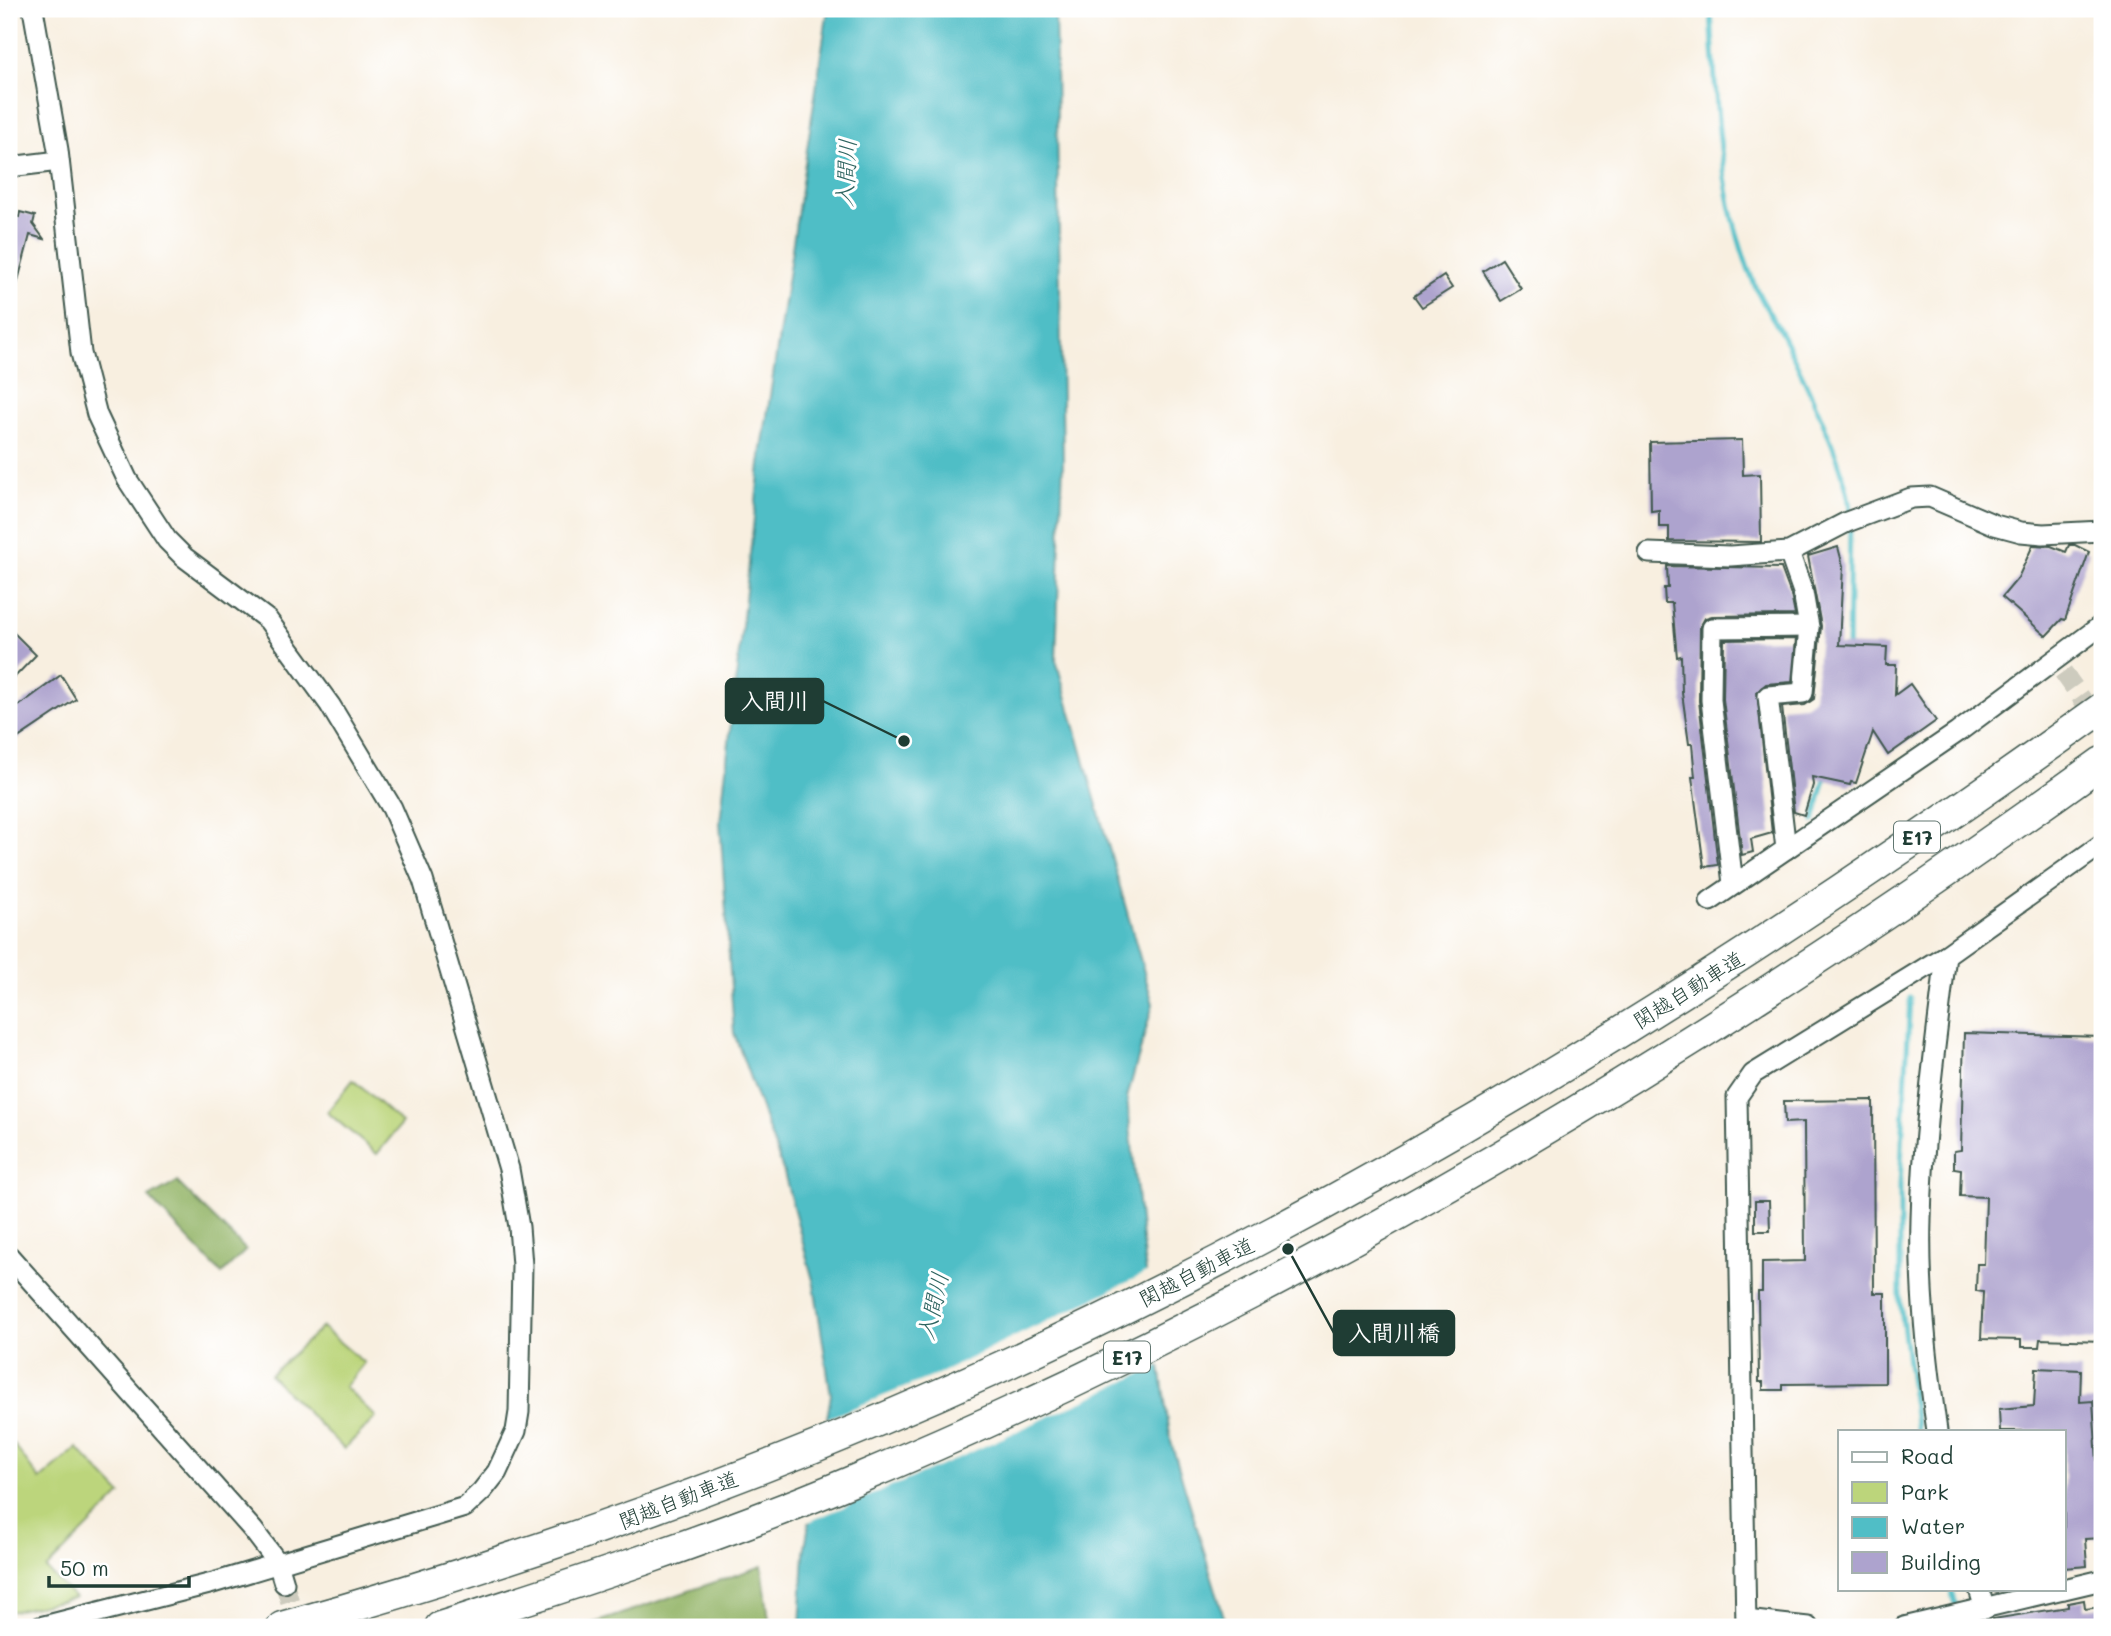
<svg xmlns="http://www.w3.org/2000/svg" width="2111" height="1636" font-family="Mali,'Klee One',sans-serif">
  <style>
    .green { fill: #bcd57b; stroke: #6e8958; stroke-width: 2 }
    .forest { fill: #95b66b; stroke: #5a7a50; stroke-width: 2 }
    .water { fill: #50bec6; stroke: #387e7d; stroke-width: 2 }
    .pier { fill: #f8efe0 }
    .lines { fill: none; stroke-linecap: round; stroke-linejoin: round }
    .stream { stroke: #50bec6; stroke-width: 5 }
    .building { fill: #ada3ce }
    .minor-tunnel { stroke: #cdcbbe; stroke-width: 19; stroke-dasharray: 19 10; stroke-linecap: butt }
    .minor-casing { stroke: #40584e; stroke-width: 23 }
    .highway-casing { stroke: #40584e; stroke-width: 33 }
    .minor { stroke: #fff; stroke-width: 19 }
    .highway { stroke: #fff; stroke-width: 30 }
    .labels { text-anchor: middle; dominant-baseline: central; stroke-width: 6; stroke-linejoin: round; paint-order: stroke }
    .shield { fill: #fff; stroke: #627771; stroke-width: 2 }
    .shield-label { font-size: 19px; font-weight: bold; fill: #1f3d34 }
    .street-label { font-size: 21px; fill: #1f3d34; stroke: #fff }
    .water-label { font-size: 23px; font-style: italic; fill: #2e6460; stroke: #fff }
    .leader { fill: none; stroke: #1f3d34; stroke-width: 2.5 }
    .callout-dot { fill: #1f3d34; stroke: #fff; stroke-width: 2.5 }
    .callout { fill: #1f3d34; stroke: #1f3d34; stroke-width: 2.5 }
    .callout-label { font-size: 23px; text-anchor: middle; font-weight: bold; fill: #fff }
  </style>
  <rect width="100%" height="100%" fill="#fff"/>
  <filter id="ink" filterUnits="userSpaceOnUse"><feTurbulence type="fractalNoise" baseFrequency=".0143" numOctaves="2"/><feDisplacementMap in="SourceGraphic" scale="14" xChannelSelector="R" yChannelSelector="G"/><feConvolveMatrix kernelMatrix="1 2 1 2 8 2 1 2 1" color-interpolation-filters="sRGB"/></filter>
  <filter id="wash" filterUnits="userSpaceOnUse"><feTurbulence type="fractalNoise" baseFrequency=".00686" numOctaves="4" result="noise"/><feDisplacementMap in="SourceGraphic" scale="28" xChannelSelector="R" yChannelSelector="G"/><feGaussianBlur stdDeviation="1.57" result="paint"/><feColorMatrix in="noise" values="0 0 0 0 0 0 0 0 0 0 0 0 0 0 0 0 0 1.4 0 .05"/><feComposite in="paint" operator="in"/></filter>
  <g filter="url(#wash)">
    <rect width="100%" height="100%" fill="#f8efe0"/>
    <g class="green">
      <path d="M353 1080 402 1123 377 1154 327 1112Z"/>
      <path d="M322 1327 364 1363 345 1387 376 1417 344 1449 270 1375Z"/>
      <path d="M9 1438 40 1480 77 1448 121 1494 46 1569 75 1598 9 1612Z"/>
    </g>
    <g class="forest">
      <path d="M177 1182 246 1250 222 1274 149 1198Z"/>
      <path d="M762 1566 770 1627H583Z"/>
    </g>
    <path class="water" d="M828 9H1055L1063 461 1056 660 1153 1004 1127 1098 1144 1258 1171 1442 1227 1627H800L804 1553 831 1395 814 1284 784 1173 734 1033 720 822 761 456Z"/>
    <path class="pier" d="M1150 1271 1163 1364 952 1461 806 1523 823 1420 936 1375Z"/>
    <g class="lines">
      <g class="stream">
        <path d="M1711 9C1716 103 1718 198 1755 286 1763 305 1777 323 1786 342 1805 381 1851 475 1850 515"/>
        <path d="M1848 652 1850 525"/>
        <path d="M1814 821 1826 775"/>
        <path d="M1910 997 1900 1185V1301L1917 1431"/>
        <path d="M1951 1589 1956 1610"/>
      </g>
    </g>
    <g id="blocks">
      <g class="building">
        <path d="M20 212 35 216 33 224 44 239 30 235 14 296H9V215L19 217Z"/>
        <path d="M1502 259 1521 289 1501 301 1483 271Z"/>
        <path d="M1444 276 1452 288 1422 307 1414 296Z"/>
        <path d="M1742 440 1743 475 1760 474 1761 542 1669 541V527H1659V510L1651 511 1650 442Z"/>
        <path d="M2033 545 2051 546 2066 552 2069 545H2075L2089 552 2065 620 2062 619 2046 636 2002 597 2018 578Z"/>
        <path d="M1838 547 1843 566 1839 645 1887 647 1886 665H1896L1895 695 1910 684 1936 721 1888 755 1873 732 1856 783 1851 782 1850 785 1812 777 1813 785 1804 815 1794 812 1782 707 1805 705 1814 699 1821 626 1808 556Z"/>
        <path d="M1667 566 1781 568 1791 595 1795 615 1712 616 1705 618 1700 627 1699 701 1718 865 1704 867 1692 777H1695L1692 744H1689L1682 693 1681 656 1677 657 1672 603H1665L1664 588H1668Z"/>
        <path d="M9 628 36 655 9 683Z"/>
        <path d="M1796 639 1792 682 1766 684 1757 692 1772 833 1751 839 1753 852 1742 855 1723 699 1724 640Z"/>
        <path d="M61 675 76 699 9 744V713Z"/>
        <path d="M1964 1033 2102 1037V1341L2040 1339 2039 1347H2021V1340L1981 1339 1983 1292 1976 1291 1977 1264H1984L1986 1197 1960 1196 1961 1169 1954 1168V1151L1961 1150Z"/>
        <path d="M1873 1100 1874 1293H1885V1383L1783 1384V1390H1763V1382H1759L1758 1292H1762V1262L1805 1261 1804 1122 1785 1123 1784 1101Z"/>
        <path d="M1755 1201H1769L1770 1231H1755Z"/>
        <path d="M2036 1368 2081 1370 2080 1402 2093 1401 2102 1538 2085 1539 2087 1566 2064 1568V1431H2000L1999 1409 2034 1406Z"/>
        <path d="M2084 1600 2085 1609 2102 1607V1627H1994L1993 1619 2068 1607V1603Z"/>
      </g>
    </g>
  </g>
  <g filter="url(#ink)">
    <use href="#blocks" fill-opacity="0" stroke="#40584e" stroke-width="2"/>
    <g class="lines">
      <g class="minor-tunnel">
        <path d="M2063 672 2102 727"/>
        <path d="M284 1583 298 1627"/>
      </g>
      <g class="minor-casing">
        <g id="minor">
          <path d="M33 9 58 150 81 353 97 415 127 479 167 540 184 557 268 620 330 705 392 808 423 880 509 1169 519 1227 522 1265 519 1412 516 1431 497 1472 482 1491 465 1507 213 1583 40 1627"/>
          <path d="M9 167 59 161"/>
          <path d="M1649 553 1730 556 1789 552 1847 522 1911 498 1930 497 1995 525 2021 532 2043 534 2102 531"/>
          <path d="M1786 849 1768 696 1803 693 1809 627 1803 592 1789 552"/>
          <path d="M1733 884 1711 700 1712 628 1809 627"/>
          <path d="M1710 901 1958 732 2102 625"/>
          <path d="M9 1256 253 1530 278 1563 284 1583"/>
          <path d="M1937 1431C1927 1361 1919 1290 1921 1219 1923 1131 1936 1042 1946 955"/>
          <path d="M1979 1589 1985 1609"/>
          <path d="M2064 1589 2102 1580"/>
          <path d="M1746 1620 1808 1627"/>
          <path d="M1746 1627 1737 1097 1753 1074 1946 955 2102 844"/>
          <path d="M1904 1627 2063 1589"/>
        </g>
      </g>
      <g class="highway-casing">
        <g id="highway">
          <path d="M282 1627C527 1559 766 1474 998 1368 1389 1190 1754 958 2102 708"/>
          <path d="M440 1627C578 1583 716 1538 850 1482 1297 1296 1711 1044 2102 762"/>
        </g>
      </g>
      <use href="#minor" class="minor"/>
      <use href="#highway" class="highway"/>
    </g>
  </g>
  <g class="labels">
    <g class="shield">
      <rect x="1894" y="821.5" width="46" height="31" rx="5"/>
      <rect x="1104" y="1341.5" width="46" height="31" rx="5"/>
    </g>
    <g class="shield-label">
      <text x="1917" y="837">E17</text>
      <text x="1127" y="1357">E17</text>
    </g>
    <g class="street-label">
      <text transform="translate(1688 989) rotate(-32)">関越自動車道</text>
      <text transform="translate(1196 1271) rotate(-27)">関越自動車道</text>
      <text transform="translate(678 1499) rotate(-21)">関越自動車道</text>
    </g>
    <g class="water-label">
      <text transform="translate(845 173) rotate(-87)">入間川</text>
      <text transform="translate(932 1306) rotate(-77)">入間川</text>
    </g>
  </g>
  <path class="leader" d="M904 741L823 701M1288 1249L1334 1333"/>
  <g class="callout-dot">
    <circle cx="904" cy="741" r="7"/>
    <circle cx="1288" cy="1249" r="7"/>
  </g>
  <g class="callout">
    <rect x="726" y="679" width="97" height="44" rx="7"/>
    <rect x="1334" y="1311" width="120" height="44" rx="7"/>
  </g>
  <g class="callout-label">
    <text x="775" y="709">入間川</text>
    <text x="1394" y="1341">入間川橋</text>
  </g>
  <rect width="2111" height="1636" fill="none" stroke="#fff" stroke-width="35"/>
  <rect x="1838" y="1430" width="228" height="161" fill="#ffffff" stroke="#a5b1ae" stroke-width="2"/>
  <rect x="1852" y="1452" width="35" height="10" fill="#ffffff" stroke="#a5b1ae" stroke-width="2"/>
  <text x="1901" y="1464" font-size="21" fill="#1f3d34">Road</text>
  <rect x="1852" y="1482" width="35" height="21" fill="#bcd57b" stroke="#a5b1ae" stroke-width="2"/>
  <text x="1901" y="1500" font-size="21" fill="#1f3d34">Park</text>
  <rect x="1852" y="1517" width="35" height="21" fill="#50bec6" stroke="#a5b1ae" stroke-width="2"/>
  <text x="1901" y="1534" font-size="21" fill="#1f3d34">Water</text>
  <rect x="1852" y="1552" width="35" height="21" fill="#ada3ce" stroke="#a5b1ae" stroke-width="2"/>
  <text x="1901" y="1570" font-size="21" fill="#1f3d34">Building</text>
  <path d="M49 1576v10h140v-10" fill="none" stroke="#1f3d34" stroke-width="3.5"/>
  <text x="60" y="1576" font-size="21" fill="#1f3d34" stroke="#ffffff" stroke-width="5" paint-order="stroke">50 m</text>
</svg>
